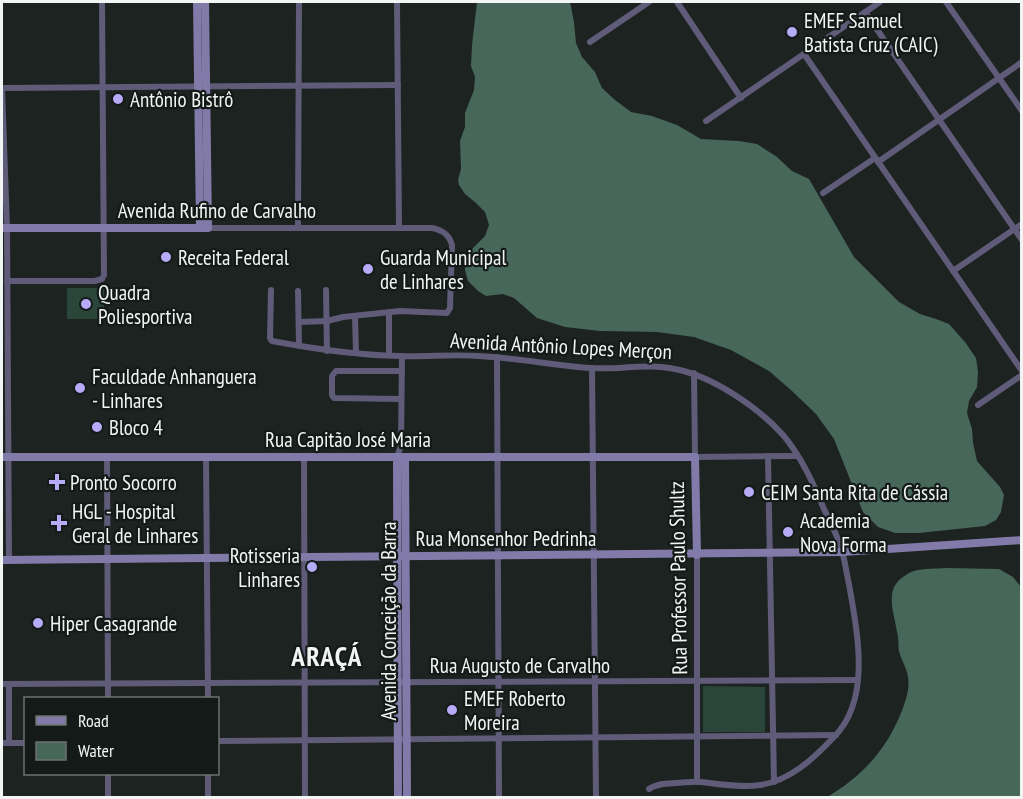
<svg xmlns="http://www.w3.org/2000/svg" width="1023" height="799" font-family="'PT Sans Narrow',sans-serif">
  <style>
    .park { fill: #2a463b }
    .water { fill: #46675a }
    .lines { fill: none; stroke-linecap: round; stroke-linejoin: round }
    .street { stroke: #5f5b78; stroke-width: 6 }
    .secondary { stroke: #827baa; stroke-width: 8 }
    .poi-dot { fill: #b7abf8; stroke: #141a17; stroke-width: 2 }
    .labels { text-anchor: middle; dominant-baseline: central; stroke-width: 4.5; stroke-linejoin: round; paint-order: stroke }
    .poi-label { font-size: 21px; fill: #f1f5f3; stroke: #141a17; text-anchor: start }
    .street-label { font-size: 21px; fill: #f1f5f3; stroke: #141a17 }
    .district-label { font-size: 27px; font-weight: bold; letter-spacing: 1.5px; fill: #f1f5f3; stroke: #141a17 }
  </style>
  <rect width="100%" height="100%" fill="#1d2321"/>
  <g class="park">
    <rect x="67" y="288" width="37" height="31"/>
    <path d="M703 686 765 687V732H703Z"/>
  </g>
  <g class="water">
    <path d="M477 2H570L574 22 576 43 582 57 595 72 602 88 615 100 631 112 652 116 677 125 701 139 739 141 757 144 777 157 792 171 809 179 854 257 899 302 920 314 936 319 949 324 965 342 976 358 978 372 977 387 969 401 967 413 972 429 973 443 977 461 1000 487 1004 495 1001 512 996 520 985 526 919 533H895L878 527 863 512 834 439 816 414 792 391 769 371 731 350 694 337 657 332 600 331 565 327 537 318 514 298 503 294 486 296 478 291 468 281 465 270 466 260 470 251 485 236 489 225 485 212 476 203 465 194 459 185 458 180 461 169 460 141 465 127V113L474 90 475 77 471 66 472 45Z"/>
    <path d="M946 568 999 569 1013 577 1021 587V797H827C863 776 888 748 903 708 906 699 910 688 908 677 907 668 901 660 899 651 898 645 899 638 897 632 894 611 883 588 906 575 907 574 913 571 914 571 924 568 936 569 946 568Z"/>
  </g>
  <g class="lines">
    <g class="street">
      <path d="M397 2 399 227"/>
      <path d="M677 2 741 98"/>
      <path d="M946 2 1022 111"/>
      <path d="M865 12 1022 240"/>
      <path d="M590 42 649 2"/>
      <path d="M804 54 1022 371"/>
      <path d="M2 88 7 228 9 560"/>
      <path d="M2 88 398 85"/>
      <path d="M706 121 880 2"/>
      <path d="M878 162 1022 62"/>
      <path d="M823 193 875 158"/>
      <path d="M208 228H432C442 230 449 234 452 245L450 308 447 313 400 311 343 317 327 321 299 322"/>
      <path d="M298 228 299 2"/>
      <path d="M953 271 1022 224"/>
      <path d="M7 281H95L102 279 104 275 102 2"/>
      <path d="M271 290 270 338 272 341C314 349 356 355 399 356 426 357 453 354 479 356 516 358 553 365 590 368 619 370 647 363 675 369 712 376 758 407 783 435 801 456 813 483 824 509 830 522 837 534 841 548 845 559 846 572 849 584 857 631 872 699 834 737 814 758 790 781 760 785 741 788 720 784 701 782 693 781 684 783 675 783 666 784 657 783 649 789"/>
      <path d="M326 290 327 351"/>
      <path d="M298 291 299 346"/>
      <path d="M389 312V355"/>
      <path d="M355 316 356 353"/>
      <path d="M497 357 499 798"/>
      <path d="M592 368 596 798"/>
      <path d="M694 373 695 457 797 456"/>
      <path d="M401 399 334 398 332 395V376L336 371H402"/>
      <path d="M978 405 1022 375"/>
      <path d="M768 456 774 782"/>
      <path d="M107 457 108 698"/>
      <path d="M206 457 208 698"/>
      <path d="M304 457 305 798"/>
      <path d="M397 457 401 446 402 356"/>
      <path d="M2 684 858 680"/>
      <path d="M218 741 836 735"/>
      <path d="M2 743H26"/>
      <path d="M9 743V684"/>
      <path d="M108 774V798"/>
      <path d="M208 774V798"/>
      <path d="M697 782V555"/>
    </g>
    <g class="secondary">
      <path d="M197 2 200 228"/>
      <path d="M2 228H208L205 2"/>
      <path d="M2 457H695L697 555"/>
      <path d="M397 457 398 798"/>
      <path d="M405 457 407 798"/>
      <path d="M2 560 843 552 1022 540"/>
    </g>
  </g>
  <g class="poi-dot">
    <circle cx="792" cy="32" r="6"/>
    <circle cx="118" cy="99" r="6"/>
    <circle cx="166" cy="257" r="6"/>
    <circle cx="368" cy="269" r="6"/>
    <circle cx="86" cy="304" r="6"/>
    <circle cx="80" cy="388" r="6"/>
    <circle cx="97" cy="427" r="6"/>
    <path d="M54 473h6v6h6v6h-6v6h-6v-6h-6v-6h6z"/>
    <circle cx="749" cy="492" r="6"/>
    <path d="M56 514h6v6h6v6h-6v6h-6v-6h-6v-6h6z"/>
    <circle cx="788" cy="532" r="6"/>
    <circle cx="312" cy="567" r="6"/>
    <circle cx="38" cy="623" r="6"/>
    <circle cx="452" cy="710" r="6"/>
  </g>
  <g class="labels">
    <g class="poi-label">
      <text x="804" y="20">EMEF Samuel<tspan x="804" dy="24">Batista Cruz (CAIC)</tspan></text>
      <text x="130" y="99">Antônio Bistrô</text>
      <text x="178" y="257">Receita Federal</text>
      <text x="380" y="257">Guarda Municipal<tspan x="380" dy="24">de Linhares</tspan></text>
      <text x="98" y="292">Quadra<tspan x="98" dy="24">Poliesportiva</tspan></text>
      <text x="92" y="376">Faculdade Anhanguera<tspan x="92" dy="24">- Linhares</tspan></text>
      <text x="109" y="427">Bloco 4</text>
      <text x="70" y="482">Pronto Socorro</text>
      <text x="761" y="492">CEIM Santa Rita de Cássia</text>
      <text x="72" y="511">HGL - Hospital<tspan x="72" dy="24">Geral de Linhares</tspan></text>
      <text x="800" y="520">Academia<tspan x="800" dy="24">Nova Forma</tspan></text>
      <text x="300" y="555" text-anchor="end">Rotisseria<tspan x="300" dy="24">Linhares</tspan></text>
      <text x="50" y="623">Hiper Casagrande</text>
      <text x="464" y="698">EMEF Roberto<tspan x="464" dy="24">Moreira</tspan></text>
    </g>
    <g class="street-label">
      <text x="217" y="210">Avenida Rufino de Carvalho</text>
      <text transform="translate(561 346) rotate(3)">Avenida Antônio Lopes Merçon</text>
      <text x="348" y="439">Rua Capitão José Maria</text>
      <text x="506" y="538">Rua Monsenhor Pedrinha</text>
      <text transform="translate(678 578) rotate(-91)">Rua Professor Paulo Shultz</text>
      <text transform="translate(388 621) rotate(-90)">Avenida Conceição da Barra</text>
      <text x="520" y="665">Rua Augusto de Carvalho</text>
    </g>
    <g class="district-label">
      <text x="327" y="656">ARAÇÁ</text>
    </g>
  </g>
  <rect width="1023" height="799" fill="none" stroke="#f1f5f3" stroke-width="6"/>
  <rect x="24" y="697" width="195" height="78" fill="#141a17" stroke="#6c726f" stroke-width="1.5"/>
  <rect x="36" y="716" width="30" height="9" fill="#827baa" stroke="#6c726f" stroke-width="1.5"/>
  <text x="78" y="727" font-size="18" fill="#f1f5f3">Road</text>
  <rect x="36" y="742" width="30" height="18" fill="#46675a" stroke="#6c726f" stroke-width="1.5"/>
  <text x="78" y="757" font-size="18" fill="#f1f5f3">Water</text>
</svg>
